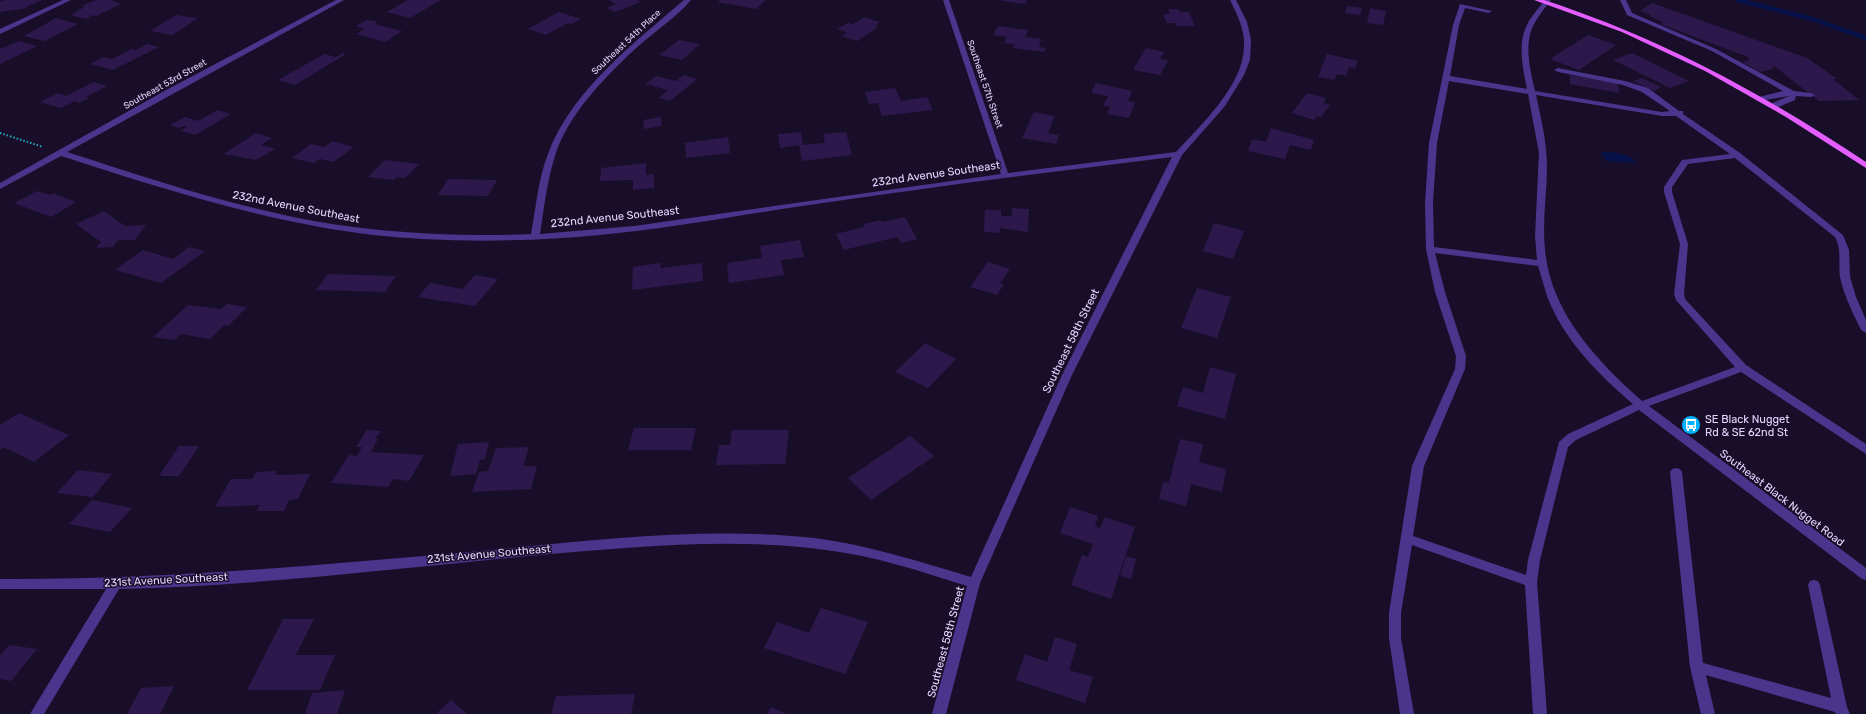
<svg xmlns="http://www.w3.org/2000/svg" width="1866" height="714" font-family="Rubik,sans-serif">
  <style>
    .water { fill: #06114a }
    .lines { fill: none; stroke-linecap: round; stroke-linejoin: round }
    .stream { stroke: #06114a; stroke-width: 4.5 }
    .building { fill: #2d184c }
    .path { stroke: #25adc4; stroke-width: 2; stroke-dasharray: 1.5 2; stroke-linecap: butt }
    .minor { fill: #4a358c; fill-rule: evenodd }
    .major { fill: #e35dff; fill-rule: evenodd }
    .labels { text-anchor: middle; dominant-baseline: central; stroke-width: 3; stroke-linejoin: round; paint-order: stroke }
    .far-street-label { font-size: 9px; fill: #e3d6ff; stroke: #180e29 }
    .street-label { font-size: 11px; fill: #e3d6ff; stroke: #180e29 }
    .poi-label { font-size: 11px; fill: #e3d6ff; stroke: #180e29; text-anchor: start }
  </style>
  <rect width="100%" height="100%" fill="#180e29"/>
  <path class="water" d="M1601 152C1612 152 1629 153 1637 163L1606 161Z"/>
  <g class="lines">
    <path class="stream" d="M1738 0 1812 19 1866 38"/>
  </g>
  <g class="building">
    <path d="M4 0H42L22 9 0 12V2Z"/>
    <path d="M96 0H111L121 4 96 16 93 15 86 19 71 15 84 7 82 6Z"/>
    <path d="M408 0H441L410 18 387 12Z"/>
    <path d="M609 0H637L641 2 615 12 607 8 616 4Z"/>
    <path d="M720 0H766L756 9 718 2Z"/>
    <path d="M998 0H1027L1025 4Z"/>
    <path d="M1652 3 1807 58 1837 79H1833L1859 100 1819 101 1774 66 1773 69 1760 72 1742 62 1749 60 1748 57 1660 24 1663 22 1649 16 1652 15 1640 11Z"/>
    <path d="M1347 6 1362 8 1360 15 1345 13Z"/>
    <path d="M1370 8 1386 11 1383 25 1367 23Z"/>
    <path d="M1168 9H1178L1180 12H1189L1195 26H1177L1175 23H1167L1163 14H1170Z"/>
    <path d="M559 12 581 19 571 24 568 23 546 35 528 29Z"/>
    <path d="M176 15 198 18 172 35 150 31Z"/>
    <path d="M864 17 880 22 875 26 878 27 857 41 842 36 847 32 837 29 848 23 853 24Z"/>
    <path d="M56 18 78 24 44 41 24 36Z"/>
    <path d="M367 20 378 22 375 24 402 31 385 42 356 34 365 29 356 26Z"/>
    <path d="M998 26 1028 30 1025 37 1041 39 1039 47 1046 48 1044 52 1013 48 1015 44 1004 43 1007 37 993 35Z"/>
    <path d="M1588 35 1616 45 1579 70 1550 59Z"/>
    <path d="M679 40 700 44 682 60 659 55Z"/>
    <path d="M19 41 37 46 0 64V49Z"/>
    <path d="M148 44 159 47 113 70 90 64 104 57 112 59 132 49 136 50Z"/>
    <path d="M1146 48 1164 52 1160 59 1168 60 1160 75 1133 70Z"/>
    <path d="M342 53 346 54 295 85 278 80 324 54 336 57Z"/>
    <path d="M1632 53 1689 81 1670 88 1613 60Z"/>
    <path d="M1327 54 1358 61 1355 68 1349 67 1346 76 1337 74 1334 80 1318 77Z"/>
    <path d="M684 75 697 79 670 101 659 98 668 90 645 84 656 76 676 81Z"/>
    <path d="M1570 75 1618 83 1619 93 1570 84Z"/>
    <path d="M1641 78 1661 87 1654 91 1633 81Z"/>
    <path d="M94 82 107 86 86 97 89 98 79 103 75 101 61 108 40 102 58 93 66 96Z"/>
    <path d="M1096 83 1132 91 1128 101 1135 102 1129 118 1107 114 1110 107 1103 106 1108 96 1091 93Z"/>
    <path d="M895 88 901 101 927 97 933 110 882 116 878 103 869 104 865 92Z"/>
    <path d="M1307 93 1326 98 1323 103 1330 105 1321 117 1317 116 1314 120 1292 113Z"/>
    <path d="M218 110 231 114 195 135 181 131 187 127 183 126 179 128 170 125 185 117 198 121Z"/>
    <path d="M1034 112 1055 116 1048 133 1059 135 1056 144 1022 138Z"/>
    <path d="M661 117 662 126 644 129 643 120Z"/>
    <path d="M1271 128 1314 140 1311 150 1290 145 1285 159 1248 151 1252 139 1266 142Z"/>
    <path d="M801 132 803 145 825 143 823 134 846 132 852 155 802 161 799 145 780 148 778 134Z"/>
    <path d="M256 133 272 138 261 145 275 149 256 160 224 154Z"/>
    <path d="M728 137 730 153 686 158 685 143Z"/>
    <path d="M333 141 354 147 333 162 320 159 314 163 292 158 311 144 324 147Z"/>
    <path d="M385 160 419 164 405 178 397 177 393 180 368 177Z"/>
    <path d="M646 163V175L654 174V188L633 190V180L600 181 601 168Z"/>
    <path d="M448 179 497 180 488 196 438 195Z"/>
    <path d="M37 191 50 195 53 193 76 202 51 217 14 203Z"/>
    <path d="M1012 208 1029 209 1028 232 1000 228V233L984 232 985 210H1001V216H1012Z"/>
    <path d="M104 211 125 226 146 225 135 240H118L113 247 96 248 101 242 76 224Z"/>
    <path d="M905 217 917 239 901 243 897 237 844 250 836 234 864 227 863 224 881 220 882 222Z"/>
    <path d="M1214 223 1244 231 1233 259 1203 251Z"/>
    <path d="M800 240 804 257 781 260 784 275 729 283 727 263 762 258 760 246Z"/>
    <path d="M189 247 205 251 161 283 115 270 143 250 173 259Z"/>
    <path d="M988 262 1010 269 1000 283 1004 284 997 295 970 287Z"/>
    <path d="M660 263 661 268 702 263 703 281 632 290 633 267Z"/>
    <path d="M328 274 396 276 385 292 316 290Z"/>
    <path d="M475 275 498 279 475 306 418 297 430 283 463 289Z"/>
    <path d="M1197 288 1231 297 1217 338 1181 328Z"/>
    <path d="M227 304 247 307 228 326 224 325 210 339 181 334 174 340 153 337 188 305 221 309Z"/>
    <path d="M925 343 956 359 928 388 895 372Z"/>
    <path d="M1210 367 1236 374 1225 419 1177 406 1183 387 1203 393Z"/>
    <path d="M19 413 69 435 34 462 4 447 0 450V425Z"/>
    <path d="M634 428H696L691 450H628Z"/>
    <path d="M367 430 381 431 375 439H378L371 452 424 455 409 481 393 479 388 487 331 483 349 455 357 456 362 447H356Z"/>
    <path d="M732 430H789L785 464 716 465 719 445H730Z"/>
    <path d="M910 436 934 456 871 500 848 478Z"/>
    <path d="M1180 439 1203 444 1199 462 1226 469 1222 492 1191 484 1186 506 1159 499 1163 482 1169 483Z"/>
    <path d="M489 442 485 459 480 460 476 474 450 476 458 444Z"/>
    <path d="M179 446H199L179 476H159Z"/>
    <path d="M529 447 523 466H537L531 489 472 492 479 472 488 471 496 448Z"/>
    <path d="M78 470 112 474 93 497 57 493Z"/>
    <path d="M277 471 275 475 310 474 298 499 289 500 284 511H257L260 505 215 507 231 479H252L256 472Z"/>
    <path d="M92 500 132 508 110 532 69 524Z"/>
    <path d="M1070 507 1098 516 1095 526 1100 528 1105 517 1135 527 1111 599 1071 585 1082 555 1088 557 1093 544 1060 533Z"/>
    <path d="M1126 556 1136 559 1131 579 1120 576Z"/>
    <path d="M821 608 868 622 845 674 764 648 777 622 809 633Z"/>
    <path d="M283 619H314L296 655H335L320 690H247Z"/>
    <path d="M1055 637 1077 644 1069 670 1093 677 1085 703 1016 680 1025 654 1047 662Z"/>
    <path d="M9 645 37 649 11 681 0 679V656Z"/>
    <path d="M174 686 160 714H127L141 688Z"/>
    <path d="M345 690 337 714H305L312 693Z"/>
    <path d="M635 694 631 714H551L556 696Z"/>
    <path d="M451 700 467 714H436Z"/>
    <path d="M771 707 787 714H767Z"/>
  </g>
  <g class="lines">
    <path class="path" d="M0 133 43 147"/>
    <g class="minor">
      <path d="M63 0H71L0 34V29Z"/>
      <path d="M336 0H344L67 152C142 176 216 201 293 217 371 233 452 237 531 234 536 208 538 179 548 154 571 91 635 42 684 0H691C675 19 652 33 634 50 604 78 567 116 555 156 547 181 544 208 540 234L634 226 1001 174 943 0H949L1008 173 1176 152C1201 125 1244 85 1244 46 1245 30 1237 14 1230 0H1236L1247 22 1251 40 1250 60 1244 75 1225 106 1182 155 1072 375 980 583 946 714H932L967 586C920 571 875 556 826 550 730 537 634 547 539 555 399 568 259 586 119 589L44 714H30L106 589H0V579C161 580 320 565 480 551 591 541 703 526 814 538 868 545 918 561 971 577L1062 375 1172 157C1049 172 925 188 802 206 734 216 667 229 600 235 525 242 448 243 373 235 266 222 163 189 61 156L0 189V183L168 89Z"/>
      <path d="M1545 0H1551C1545 8 1538 16 1533 26 1524 45 1530 70 1535 91L1662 112 1670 111 1642 92 1623 85 1558 72 1554 70 1558 68 1625 81 1648 88 1679 111H1683V114L1740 153 1843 235 1849 250 1850 277 1856 297 1866 320V333L1861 330C1853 313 1844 296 1840 277 1838 263 1842 249 1835 237L1735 158 1688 164 1672 187V192L1688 244 1684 294 1685 299 1746 365 1866 444V454L1741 372 1649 406 1866 568V580L1862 579 1639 410 1576 440 1568 447 1540 560 1537 582 1547 714H1533L1525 585 1412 545 1401 613V638L1414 714H1400L1389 638V613L1412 466 1455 369 1456 356 1435 292 1426 249 1425 203 1429 143 1453 25 1460 4 1492 11 1489 13 1465 8 1459 25 1450 76 1527 89C1523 69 1517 44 1527 25 1531 16 1539 8 1545 0ZM1449 81 1528 94 1539 153 1535 236 1537 260 1434 247 1433 203 1437 143ZM1536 95 1662 116H1676L1730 154 1682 160 1664 187V192L1680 244 1674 294 1676 300 1735 367 1642 401C1597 361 1550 312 1545 249 1542 221 1547 194 1547 167 1547 142 1541 119 1536 95ZM1435 253 1538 266C1541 276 1544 286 1547 296 1563 339 1599 375 1633 404L1568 434 1559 442 1528 560 1526 575 1413 536 1424 466 1465 369 1466 356 1445 292Z"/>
      <path d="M1620 0H1626L1632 13 1716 49 1794 91 1811 93 1815 95 1811 97 1796 96 1795 100 1776 108H1770V104L1789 96 1759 101V97L1783 91 1712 51 1627 15Z"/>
      <path d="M1676 468 1680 469 1682 472 1703 663 1831 698 1808 585 1810 581 1814 580 1818 581 1820 585 1847 707 1850 714H1836L1835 712 1706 675 1715 714H1701L1690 667 1670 472 1672 469Z"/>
    </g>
    <path class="major" d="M1534 0H1544C1663 39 1762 93 1866 162V168L1786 117 1705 71 1622 32Z"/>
  </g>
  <defs>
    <g id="bus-disc" transform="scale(1)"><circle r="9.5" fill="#02b2ff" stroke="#180e29"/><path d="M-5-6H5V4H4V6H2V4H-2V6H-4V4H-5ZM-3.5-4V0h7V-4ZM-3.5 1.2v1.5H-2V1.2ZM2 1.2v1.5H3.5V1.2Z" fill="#fff"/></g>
  </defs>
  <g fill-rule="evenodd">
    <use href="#bus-disc" x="1691" y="425"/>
  </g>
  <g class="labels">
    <g class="far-street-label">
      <text transform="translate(626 42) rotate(-43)">Southeast 54th Place</text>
      <text transform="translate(165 84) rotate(-29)">Southeast 53rd Street</text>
      <text transform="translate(985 84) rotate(71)">Southeast 57th Street</text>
    </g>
    <g class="street-label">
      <text transform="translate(936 174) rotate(-8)">232nd Avenue Southeast</text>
      <text transform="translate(296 207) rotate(11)">232nd Avenue Southeast</text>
      <text transform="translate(615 217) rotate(-6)">232nd Avenue Southeast</text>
      <text transform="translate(1071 341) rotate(-64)">Southeast 58th Street</text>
      <text transform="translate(1782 498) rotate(37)">Southeast Black Nugget Road</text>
      <text transform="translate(489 554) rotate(-5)">231st Avenue Southeast</text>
      <text transform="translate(166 580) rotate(-3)">231st Avenue Southeast</text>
      <text transform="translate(946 642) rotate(-75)">Southeast 58th Street</text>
    </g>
    <g class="poi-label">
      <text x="1705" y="419">SE Black Nugget<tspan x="1705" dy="13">Rd &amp; SE 62nd St</tspan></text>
    </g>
  </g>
</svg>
